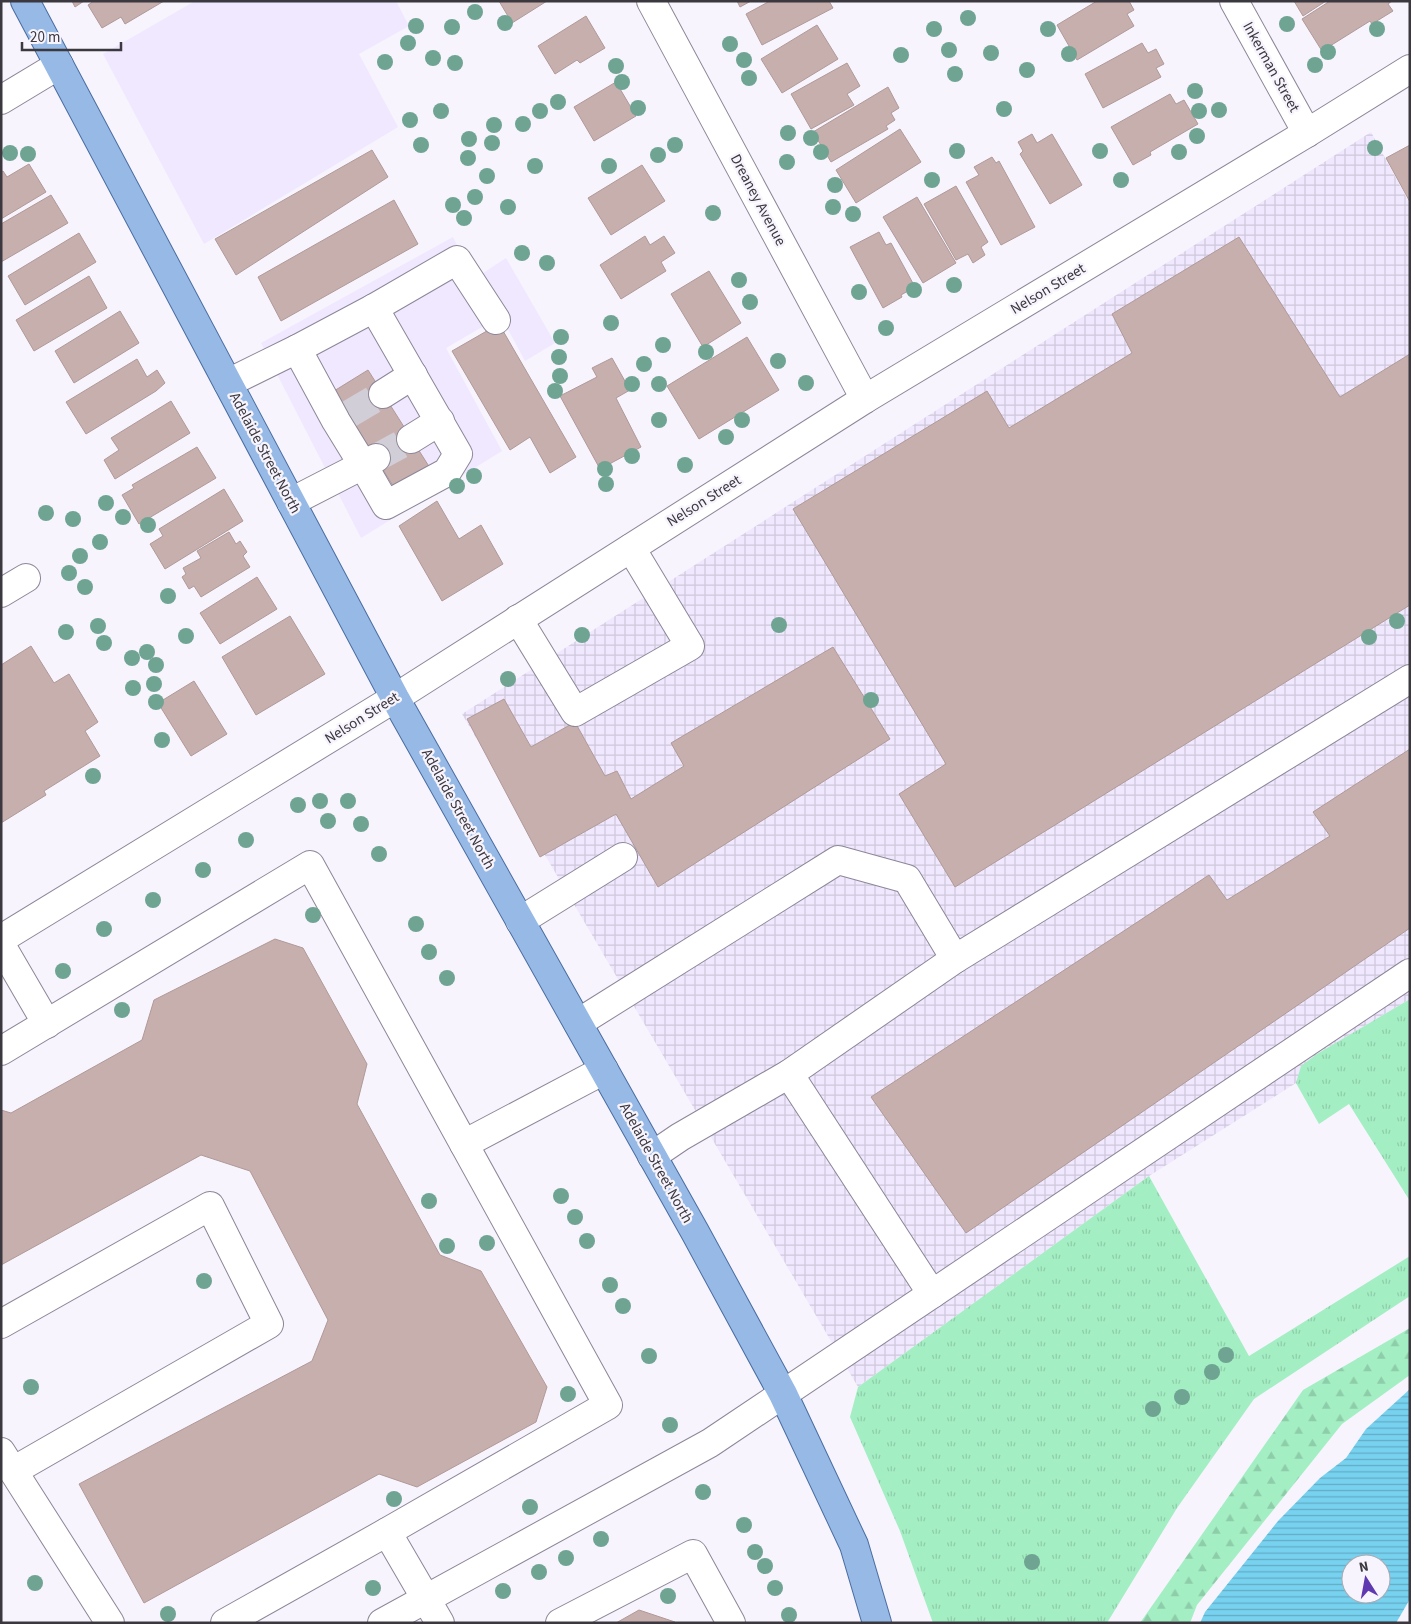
<svg xmlns="http://www.w3.org/2000/svg" width="1411" height="1624" font-family="'Source Sans 3',sans-serif">
  <style>
    .built { fill: #f0e8fe }
    .industrial { fill: url(#industrial-grid) }
    .grass { fill: url(#grass-tufts) }
    .forest { fill: url(#forest-firs) }
    .water { fill: url(#water-rules); fill-rule: evenodd }
    .building { fill: #c7afae; stroke: #b09998 }
    .lines { fill: none; stroke-linecap: round; stroke-linejoin: round }
    .minor-tunnel { stroke: #d1ced7; stroke-width: 28; stroke-dasharray: 28 14; stroke-linecap: butt }
    .minor-casing { stroke: #8d8698; stroke-width: 30 }
    .major-casing { stroke: #496da1; stroke-width: 30 }
    .minor { stroke: #fff; stroke-width: 28 }
    .major { stroke: #96b9e6; stroke-width: 28 }
    .tree { fill: #6fa392 }
    .labels { text-anchor: middle; dominant-baseline: central; stroke-width: 4.5; stroke-linejoin: round; paint-order: stroke }
    .street-label { font-size: 15px; fill: #3b383f; stroke: #f7f4fd }
  </style>
  <defs>
    <pattern id="industrial-grid" width="8" height="8" patternUnits="userSpaceOnUse" patternTransform="scale(1.25)"><rect width="8" height="8" fill="#f0e8fe"/><path d="M0 4h8M4 0v8" fill="none" stroke="#cfc8db"/></pattern>
    <pattern id="grass-tufts" width="24" height="20" patternUnits="userSpaceOnUse" patternTransform="scale(1.25)"><rect width="24" height="20" fill="#a4eec3"/><path d="M3 7l-1-3M5 7V3M7 7l1-3M15 17l-1-3M17 17v-4M19 17l1-3" fill="none" stroke="#8ecda9"/></pattern>
    <pattern id="forest-firs" width="22" height="20" patternUnits="userSpaceOnUse" patternTransform="scale(1.25)"><rect width="22" height="20" fill="#a4eec3"/><path d="M5 1l3.5 6h-7zM16 11l3.5 6h-7z" fill="#8ecda9"/></pattern>
    <pattern id="water-rules" width="6" height="5" patternUnits="userSpaceOnUse" patternTransform="scale(1.25)"><rect width="6" height="5" fill="#77d2f0"/><path d="M0 2.5h6" fill="none" stroke="#63abc4"/></pattern>
  </defs>
  <rect width="100%" height="100%" fill="#f7f4fd"/>
  <g class="built">
    <path d="M195 1H396L409 26 359 54 398 127 204 244 103 54Z"/>
    <path d="M453 237 474 279 506 258 555 343 525 361 501 316 446 348 502 451 361 538 261 343Z"/>
  </g>
  <path class="industrial" d="M1371 132 1410 204V999L1317 1054 1296 1083 1149 1176 858 1387 462 714Z"/>
  <g class="grass">
    <path d="M1410 999V1201L1349 1104 1319 1124 1296 1083 1301 1066 1317 1054Z"/>
    <path d="M1149 1176 1249 1356 1410 1256V1296L1254 1399 1177 1508 1107 1623H933L900 1531 850 1417 858 1387Z"/>
  </g>
  <path class="forest" d="M1410 1328V1375L1342 1424 1197 1605 1190 1623H1140L1303 1390Z"/>
  <path class="water" d="M1410 1389V1599L1396 1623H1200L1205 1612 1278 1521 1320 1478 1346 1458 1366 1429ZM1351 1564H1381V1594H1351Z"/>
  <g class="building">
    <path d="M72 1H84L75 7Z"/>
    <path d="M94 1H164L125 24 121 17 102 28 88 5Z"/>
    <path d="M499 1H547L512 23Z"/>
    <path d="M737 1H751L740 7Z"/>
    <path d="M770 1H829L833 8 762 45 746 14Z"/>
    <path d="M1097 1H1129L1134 10 1127 14 1134 26 1077 60 1057 25Z"/>
    <path d="M1294 1H1326L1303 16Z"/>
    <path d="M1330 1H1392L1388 4 1393 11 1372 24 1370 21 1322 51 1302 19Z"/>
    <path d="M586 16 605 48 580 63 577 60 555 74 538 46Z"/>
    <path d="M817 25 838 59 782 93 761 59Z"/>
    <path d="M1142 43 1148 53 1156 49 1164 64 1156 68 1161 77 1103 108 1085 74Z"/>
    <path d="M847 63 860 86 847 94 854 105 811 129 791 94Z"/>
    <path d="M616 82 636 116 594 141 574 107Z"/>
    <path d="M888 87 899 108 891 113 895 120 886 126 888 129 831 162 813 132Z"/>
    <path d="M1170 94 1176 104 1184 100 1198 124 1150 152 1151 155 1133 165 1111 127Z"/>
    <path d="M900 129 921 162 856 203 836 170Z"/>
    <path d="M1032 134 1037 143 1052 134 1082 185 1050 204 1020 154 1023 151 1018 142Z"/>
    <path d="M1410 145V202L1386 158Z"/>
    <path d="M372 150 388 177 236 275 215 239Z"/>
    <path d="M992 157 996 163 999 161 1035 227 1001 245 966 182 979 175 974 167Z"/>
    <path d="M29 164 46 192 1 219V172L3 171 7 177Z"/>
    <path d="M642 165 665 201 611 235 588 198Z"/>
    <path d="M956 186 988 242 981 247 985 255 973 263 968 254 956 260 924 204Z"/>
    <path d="M51 195 68 223 1 262V224Z"/>
    <path d="M917 197 956 263 923 283 883 217Z"/>
    <path d="M394 200 418 244 281 321 258 277Z"/>
    <path d="M879 232 886 245 891 243 915 287 901 295 902 297 883 308 850 247Z"/>
    <path d="M79 233 96 262 25 305 8 276Z"/>
    <path d="M645 236 650 245 664 236 675 253 661 262 666 271 621 299 600 265Z"/>
    <path d="M1239 237 1340 397 1410 354V605L955 887 899 794 946 764 793 509 987 391 1009 428 1132 353 1112 314Z"/>
    <path d="M709 271 741 323 703 347 671 294Z"/>
    <path d="M89 276 107 308 34 351 16 320Z"/>
    <path d="M120 311 139 343 74 383 55 351Z"/>
    <path d="M499 324 576 457 550 473 530 437 510 450 452 351Z"/>
    <path d="M747 337 779 390 699 439 667 386Z"/>
    <path d="M612 358 630 390 616 398 641 447 600 469 560 396 597 377 592 368Z"/>
    <path d="M137 359 147 377 157 370 165 383 156 391 86 434 66 402Z"/>
    <path d="M368 370 430 468 395 489 334 391Z"/>
    <path d="M171 401 190 433 115 479 104 460 119 450 111 438Z"/>
    <path d="M197 447 216 478 139 524 122 495 134 488 132 485Z"/>
    <path d="M224 489 243 521 165 569 150 544 163 536 159 529Z"/>
    <path d="M437 501 459 539 481 525 503 564 442 601 399 526Z"/>
    <path d="M229 532 236 544 240 541 247 552 243 556 250 567 201 597 194 586 189 589 182 577 186 574 183 568 201 558 197 551Z"/>
    <path d="M257 577 277 609 220 644 200 613Z"/>
    <path d="M290 616 325 674 256 715 222 657Z"/>
    <path d="M31 646 54 683 69 674 98 722 85 731 100 756 44 791 46 795 1 823V665Z"/>
    <path d="M833 647 890 739 658 887 616 814 540 857 467 719 504 699 531 747 575 722 605 776 617 771 631 799 684 766 671 743Z"/>
    <path d="M194 681 227 734 191 756 158 703Z"/>
    <path d="M1410 749V928L966 1233 871 1097 1209 875 1227 900 1330 836 1313 812Z"/>
    <path d="M275 939 303 948 367 1064 357 1104 440 1255 481 1271 547 1387 536 1422 417 1487 379 1474 144 1603 79 1484 312 1361 328 1320 250 1171 201 1155 1 1265V1110L11 1113 142 1040 154 1000Z"/>
    <path d="M639 1610 675 1622V1623H616Z"/>
  </g>
  <g class="lines">
    <g class="minor-tunnel">
      <path d="M349 414 383 394"/>
      <path d="M376 458 411 439"/>
    </g>
    <g class="minor-casing">
      <g id="minor">
        <path d="M651 1 865 399"/>
        <path d="M1234 1 1307 133"/>
        <path d="M1 100 59 65"/>
        <path d="M374 308 458 454 447 472 386 505 363 465 376 458"/>
        <path d="M297 349 374 308 457 260 496 320"/>
        <path d="M228 383 297 349 336 421 363 465 291 502"/>
        <path d="M383 394 413 375"/>
        <path d="M411 439 440 421"/>
        <path d="M1 593 26 578"/>
        <path d="M518 619 575 712 690 646 631 548"/>
        <path d="M520 921 623 857"/>
        <path d="M1 939 395 698 865 399 1307 133 1410 69"/>
        <path d="M1 945 47 1024"/>
        <path d="M578 1023 838 860 907 879 955 959 1410 679"/>
        <path d="M1 1051 310 865 608 1405 387 1532 225 1623"/>
        <path d="M789 1074 955 959"/>
        <path d="M464 1144 604 1070"/>
        <path d="M652 1156 680 1137 789 1074 932 1294"/>
        <path d="M1 1324 210 1206 269 1324 13 1471"/>
        <path d="M1 1452 110 1623"/>
        <path d="M387 1532 440 1623"/>
        <path d="M382 1623 710 1443 1410 973"/>
        <path d="M560 1623 693 1554 731 1623"/>
      </g>
    </g>
    <g class="major-casing">
      <path id="major" d="M25 1 395 698 695 1232 783 1394 854 1545 877 1623"/>
    </g>
    <use href="#minor" class="minor"/>
    <use href="#major" class="major"/>
  </g>
  <g class="tree">
    <circle cx="475" cy="12" r="8"/>
    <circle cx="968" cy="18" r="8"/>
    <circle cx="505" cy="23" r="8"/>
    <circle cx="1287" cy="24" r="8"/>
    <circle cx="416" cy="26" r="8"/>
    <circle cx="452" cy="27" r="8"/>
    <circle cx="934" cy="29" r="8"/>
    <circle cx="1048" cy="29" r="8"/>
    <circle cx="1377" cy="29" r="8"/>
    <circle cx="408" cy="43" r="8"/>
    <circle cx="730" cy="44" r="8"/>
    <circle cx="949" cy="50" r="8"/>
    <circle cx="1328" cy="52" r="8"/>
    <circle cx="991" cy="53" r="8"/>
    <circle cx="1069" cy="54" r="8"/>
    <circle cx="901" cy="55" r="8"/>
    <circle cx="433" cy="58" r="8"/>
    <circle cx="744" cy="60" r="8"/>
    <circle cx="385" cy="62" r="8"/>
    <circle cx="455" cy="63" r="8"/>
    <circle cx="1315" cy="65" r="8"/>
    <circle cx="616" cy="66" r="8"/>
    <circle cx="1027" cy="70" r="8"/>
    <circle cx="955" cy="74" r="8"/>
    <circle cx="749" cy="78" r="8"/>
    <circle cx="622" cy="82" r="8"/>
    <circle cx="1195" cy="91" r="8"/>
    <circle cx="558" cy="102" r="8"/>
    <circle cx="638" cy="108" r="8"/>
    <circle cx="1004" cy="109" r="8"/>
    <circle cx="1219" cy="110" r="8"/>
    <circle cx="441" cy="111" r="8"/>
    <circle cx="540" cy="111" r="8"/>
    <circle cx="1199" cy="111" r="8"/>
    <circle cx="410" cy="120" r="8"/>
    <circle cx="523" cy="124" r="8"/>
    <circle cx="494" cy="125" r="8"/>
    <circle cx="788" cy="133" r="8"/>
    <circle cx="1197" cy="136" r="8"/>
    <circle cx="811" cy="138" r="8"/>
    <circle cx="469" cy="139" r="8"/>
    <circle cx="492" cy="143" r="8"/>
    <circle cx="421" cy="145" r="8"/>
    <circle cx="675" cy="145" r="8"/>
    <circle cx="1375" cy="148" r="8"/>
    <circle cx="957" cy="151" r="8"/>
    <circle cx="1100" cy="151" r="8"/>
    <circle cx="821" cy="152" r="8"/>
    <circle cx="1179" cy="152" r="8"/>
    <circle cx="10" cy="153" r="8"/>
    <circle cx="28" cy="154" r="8"/>
    <circle cx="658" cy="155" r="8"/>
    <circle cx="468" cy="158" r="8"/>
    <circle cx="787" cy="162" r="8"/>
    <circle cx="535" cy="166" r="8"/>
    <circle cx="609" cy="166" r="8"/>
    <circle cx="487" cy="176" r="8"/>
    <circle cx="932" cy="180" r="8"/>
    <circle cx="1121" cy="180" r="8"/>
    <circle cx="835" cy="185" r="8"/>
    <circle cx="475" cy="197" r="8"/>
    <circle cx="453" cy="205" r="8"/>
    <circle cx="508" cy="207" r="8"/>
    <circle cx="833" cy="207" r="8"/>
    <circle cx="713" cy="213" r="8"/>
    <circle cx="853" cy="214" r="8"/>
    <circle cx="464" cy="218" r="8"/>
    <circle cx="522" cy="253" r="8"/>
    <circle cx="547" cy="263" r="8"/>
    <circle cx="739" cy="280" r="8"/>
    <circle cx="954" cy="285" r="8"/>
    <circle cx="914" cy="290" r="8"/>
    <circle cx="859" cy="292" r="8"/>
    <circle cx="750" cy="302" r="8"/>
    <circle cx="611" cy="323" r="8"/>
    <circle cx="886" cy="328" r="8"/>
    <circle cx="561" cy="337" r="8"/>
    <circle cx="663" cy="345" r="8"/>
    <circle cx="706" cy="352" r="8"/>
    <circle cx="559" cy="357" r="8"/>
    <circle cx="778" cy="361" r="8"/>
    <circle cx="644" cy="364" r="8"/>
    <circle cx="560" cy="376" r="8"/>
    <circle cx="806" cy="383" r="8"/>
    <circle cx="632" cy="384" r="8"/>
    <circle cx="659" cy="384" r="8"/>
    <circle cx="555" cy="391" r="8"/>
    <circle cx="659" cy="420" r="8"/>
    <circle cx="742" cy="420" r="8"/>
    <circle cx="726" cy="437" r="8"/>
    <circle cx="632" cy="456" r="8"/>
    <circle cx="685" cy="465" r="8"/>
    <circle cx="605" cy="469" r="8"/>
    <circle cx="474" cy="476" r="8"/>
    <circle cx="606" cy="484" r="8"/>
    <circle cx="457" cy="486" r="8"/>
    <circle cx="106" cy="503" r="8"/>
    <circle cx="46" cy="513" r="8"/>
    <circle cx="123" cy="517" r="8"/>
    <circle cx="73" cy="519" r="8"/>
    <circle cx="148" cy="525" r="8"/>
    <circle cx="100" cy="542" r="8"/>
    <circle cx="80" cy="556" r="8"/>
    <circle cx="69" cy="573" r="8"/>
    <circle cx="85" cy="587" r="8"/>
    <circle cx="168" cy="596" r="8"/>
    <circle cx="1397" cy="621" r="8"/>
    <circle cx="779" cy="625" r="8"/>
    <circle cx="98" cy="626" r="8"/>
    <circle cx="66" cy="632" r="8"/>
    <circle cx="582" cy="635" r="8"/>
    <circle cx="186" cy="636" r="8"/>
    <circle cx="1369" cy="637" r="8"/>
    <circle cx="104" cy="643" r="8"/>
    <circle cx="147" cy="652" r="8"/>
    <circle cx="132" cy="658" r="8"/>
    <circle cx="156" cy="665" r="8"/>
    <circle cx="508" cy="679" r="8"/>
    <circle cx="154" cy="684" r="8"/>
    <circle cx="133" cy="688" r="8"/>
    <circle cx="871" cy="700" r="8"/>
    <circle cx="156" cy="702" r="8"/>
    <circle cx="162" cy="740" r="8"/>
    <circle cx="93" cy="776" r="8"/>
    <circle cx="320" cy="801" r="8"/>
    <circle cx="348" cy="801" r="8"/>
    <circle cx="298" cy="805" r="8"/>
    <circle cx="328" cy="821" r="8"/>
    <circle cx="361" cy="824" r="8"/>
    <circle cx="246" cy="840" r="8"/>
    <circle cx="379" cy="854" r="8"/>
    <circle cx="203" cy="870" r="8"/>
    <circle cx="153" cy="900" r="8"/>
    <circle cx="313" cy="915" r="8"/>
    <circle cx="416" cy="924" r="8"/>
    <circle cx="104" cy="929" r="8"/>
    <circle cx="429" cy="952" r="8"/>
    <circle cx="63" cy="971" r="8"/>
    <circle cx="447" cy="978" r="8"/>
    <circle cx="122" cy="1010" r="8"/>
    <circle cx="561" cy="1196" r="8"/>
    <circle cx="429" cy="1201" r="8"/>
    <circle cx="575" cy="1217" r="8"/>
    <circle cx="587" cy="1241" r="8"/>
    <circle cx="487" cy="1243" r="8"/>
    <circle cx="447" cy="1246" r="8"/>
    <circle cx="204" cy="1281" r="8"/>
    <circle cx="610" cy="1285" r="8"/>
    <circle cx="623" cy="1306" r="8"/>
    <circle cx="1226" cy="1355" r="8"/>
    <circle cx="649" cy="1356" r="8"/>
    <circle cx="1212" cy="1372" r="8"/>
    <circle cx="31" cy="1387" r="8"/>
    <circle cx="568" cy="1394" r="8"/>
    <circle cx="1182" cy="1397" r="8"/>
    <circle cx="1153" cy="1409" r="8"/>
    <circle cx="670" cy="1425" r="8"/>
    <circle cx="703" cy="1492" r="8"/>
    <circle cx="394" cy="1499" r="8"/>
    <circle cx="530" cy="1507" r="8"/>
    <circle cx="744" cy="1525" r="8"/>
    <circle cx="601" cy="1539" r="8"/>
    <circle cx="755" cy="1552" r="8"/>
    <circle cx="566" cy="1558" r="8"/>
    <circle cx="1032" cy="1562" r="8"/>
    <circle cx="765" cy="1566" r="8"/>
    <circle cx="539" cy="1572" r="8"/>
    <circle cx="35" cy="1583" r="8"/>
    <circle cx="373" cy="1588" r="8"/>
    <circle cx="775" cy="1588" r="8"/>
    <circle cx="503" cy="1591" r="8"/>
    <circle cx="668" cy="1596" r="8"/>
    <circle cx="168" cy="1614" r="8"/>
    <circle cx="789" cy="1615" r="8"/>
  </g>
  <g class="labels">
    <g class="street-label">
      <text transform="translate(1271 67) rotate(61)">Inkerman Street</text>
      <text transform="translate(758 200) rotate(62)">Dreaney Avenue</text>
      <text transform="translate(1048 289) rotate(-31)">Nelson Street</text>
      <text transform="translate(265 453) rotate(62)">Adelaide Street North</text>
      <text transform="translate(704 501) rotate(-32)">Nelson Street</text>
      <text transform="translate(362 718) rotate(-32)">Nelson Street</text>
      <text transform="translate(458 809) rotate(61)">Adelaide Street North</text>
      <text transform="translate(656 1163) rotate(61)">Adelaide Street North</text>
    </g>
  </g>
  <rect width="1411" height="1624" fill="none" stroke="#3b383f" stroke-width="5"/>
  <g transform="translate(1366 1579) rotate(349)"><circle r="24" fill="#f7f4fd" stroke="#aca9b1"/>
  <path d="M0-4L9 19L0 12L-9 19Z" fill="#6038b0"/>
  <text y="-8" font-size="14" font-weight="bold" text-anchor="middle" fill="#3b383f">N</text>
  </g>
  <path d="M22 42v8h99v-8" fill="none" stroke="#3b383f" stroke-width="2.5"/>
  <text x="30" y="42" font-size="15" fill="#3b383f" stroke="#f7f4fd" stroke-width="4" paint-order="stroke">20 m</text>
</svg>
